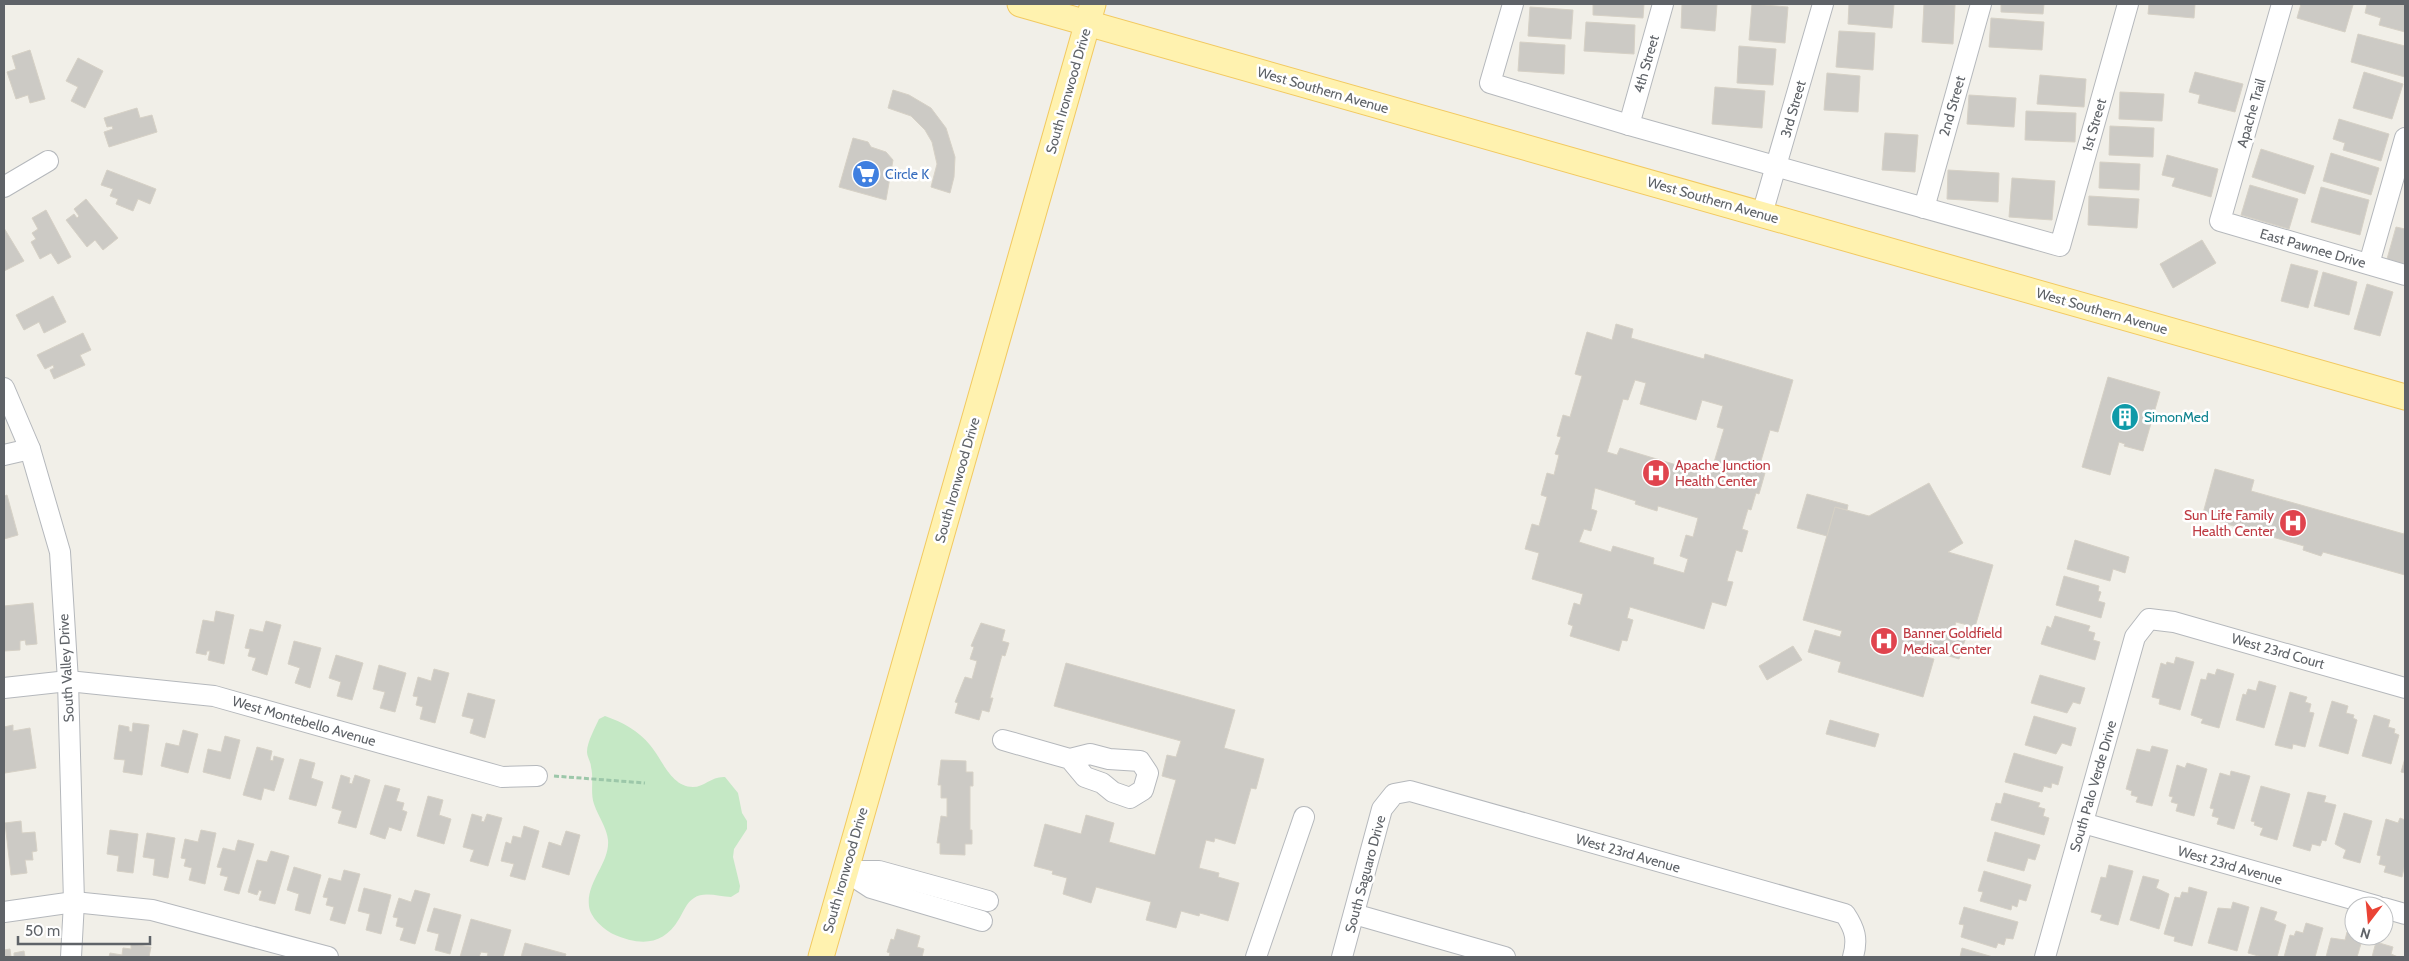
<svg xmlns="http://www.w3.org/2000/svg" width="2409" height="961" font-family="Cabin,sans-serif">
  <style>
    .green { fill: #c5e8c5 }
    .building { fill: #cccac5; stroke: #d6d1c6; fill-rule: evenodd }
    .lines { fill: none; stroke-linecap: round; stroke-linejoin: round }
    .minor-casing { stroke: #b5b8bc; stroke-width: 22 }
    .major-casing { stroke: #f2c960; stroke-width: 27 }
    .path { stroke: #9cc7a9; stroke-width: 3; stroke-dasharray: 5 2.5; stroke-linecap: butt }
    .minor { stroke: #fff; stroke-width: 20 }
    .major { stroke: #fff2af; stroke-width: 25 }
    .labels { text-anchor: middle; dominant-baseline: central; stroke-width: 5; stroke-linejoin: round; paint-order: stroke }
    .street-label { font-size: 14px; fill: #5f6368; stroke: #fff }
    .shop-label { font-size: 14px; fill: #366cbe; stroke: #fff; text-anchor: start }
    .culture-label { font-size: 14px; fill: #0d838f; stroke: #fff; text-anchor: start }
    .health-label { font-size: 14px; fill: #be3a42; stroke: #fff; text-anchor: start }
  </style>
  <rect width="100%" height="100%" fill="#f1efe8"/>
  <path class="green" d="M605 716C622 722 639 731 650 745 662 759 671 787 693 787 704 787 712 776 725 777L738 793 742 813 747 821V829L734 849 733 857 740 886 739 892 731 897C720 897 704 891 694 898 686 903 684 911 679 919 663 946 640 946 613 934 603 929 590 917 589 906 586 882 610 863 608 840 607 828 598 816 594 804 590 792 594 779 591 767 591 762 587 757 587 752 587 742 595 728 599 719Z"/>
  <g class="building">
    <path d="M1593 4H1644L1643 18 1593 15Z"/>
    <path d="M1682 4H1717L1715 31 1681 28Z"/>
    <path d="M1752 4 1788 7 1785 43 1749 40Z"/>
    <path d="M1849 4H1894L1892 28 1848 24Z"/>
    <path d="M1924 4 1955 5 1953 44 1922 42Z"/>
    <path d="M2001 4H2044L2043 14 2001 12Z"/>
    <path d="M2149 4H2195L2194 18 2148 14Z"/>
    <path d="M2301 4 2353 5 2345 32 2297 18Z"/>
    <path d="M2367 4H2405V32L2379 25 2381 18 2365 13Z"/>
    <path d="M1530 7 1573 10 1571 39 1528 36Z"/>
    <path d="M1991 18 2044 22 2042 50 1989 47Z"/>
    <path d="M1586 22 1635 25 1634 54 1584 51Z"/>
    <path d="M1839 31 1875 33 1873 70 1836 67Z"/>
    <path d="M2358 34 2405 46V77L2351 62Z"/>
    <path d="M1520 42 1565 45 1564 74 1518 71Z"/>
    <path d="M1739 46 1776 49 1773 85 1737 83Z"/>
    <path d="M30 50 45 99 30 103 28 95 16 99 7 72 16 69 12 56Z"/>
    <path d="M78 58 103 71 85 108 71 101 78 87 66 81Z"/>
    <path d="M2195 72 2243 84 2235 112 2198 103 2200 95 2189 92Z"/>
    <path d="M2364 72 2403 84 2392 119 2353 108Z"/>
    <path d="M1827 73 1860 76 1858 112 1824 110Z"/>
    <path d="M2040 75 2086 79 2084 107 2037 104Z"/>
    <path d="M1715 87 1765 91 1762 128 1712 124Z"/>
    <path d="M893 90 909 95 931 108 946 128 955 157 954 177 950 193 931 187 937 164 932 142 925 130 911 116 888 108Z"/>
    <path d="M2120 92 2164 94 2162 121 2119 119Z"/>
    <path d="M1969 95 2016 98 2014 127 1967 124Z"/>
    <path d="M137 108 140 118 152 115 157 132 109 147 104 132 113 129 112 126 107 127 104 118Z"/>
    <path d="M2026 111 2076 113 2075 142 2025 140Z"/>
    <path d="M2339 119 2389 134 2381 161 2343 150 2345 143 2333 139Z"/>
    <path d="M2110 126 2154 128 2153 157 2109 155Z"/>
    <path d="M1885 133 1918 135 1915 172 1882 170Z"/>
    <path d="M853 138 868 142 871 147 886 152 893 160 886 200 839 187Z"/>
    <path d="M2261 149 2314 166 2305 194 2252 177Z"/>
    <path d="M2331 153 2379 168 2371 195 2323 181Z"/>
    <path d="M2167 155 2218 169 2211 197 2172 186 2175 178 2162 175Z"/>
    <path d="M2100 162 2140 164 2139 190 2099 188Z"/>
    <path d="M107 170 156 189 150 204 138 199 133 211 116 204 118 199 110 196 113 189 101 185Z"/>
    <path d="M1948 170 1999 173 1998 202 1947 199Z"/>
    <path d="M2012 178 2055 181 2052 220 2009 217Z"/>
    <path d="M2250 185 2298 199 2289 229 2241 215Z"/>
    <path d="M2321 187 2369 200 2360 235 2311 222Z"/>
    <path d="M2089 196 2139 199 2137 228 2088 225Z"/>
    <path d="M86 199 118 238 103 250 95 240 87 247 66 220 74 214 77 218 79 216 74 209Z"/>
    <path d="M46 210 71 257 58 264 51 253 40 259 31 242 36 239 32 233 38 229 32 218Z"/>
    <path d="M2396 227 2405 229V264L2387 259Z"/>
    <path d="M4 228 24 261 4 271Z"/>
    <path d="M2202 240 2216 263 2173 288 2160 264Z"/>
    <path d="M2291 264 2318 271 2308 308 2281 301Z"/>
    <path d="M2323 272 2357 282 2349 315 2314 306Z"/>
    <path d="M2367 284 2393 292 2380 336 2354 329Z"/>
    <path d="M53 296 66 322 44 333 39 322 24 330 16 315Z"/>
    <path d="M1616 324 1633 329 1631 338 1704 359 1705 354 1793 380 1778 432 1770 430 1758 471 1765 473 1759 494 1756 493 1751 510 1748 509 1742 529 1748 531 1742 552 1736 550 1727 581 1733 582 1726 606 1712 602 1704 629 1630 607 1627 618 1633 620 1627 641 1622 640 1619 651 1570 636 1573 626 1568 624 1574 603 1580 605 1583 594 1532 579 1539 553 1525 549 1532 524 1539 526 1547 497 1541 495 1547 473 1554 475 1559 455 1555 454 1561 437 1557 436 1563 415 1570 417 1582 376 1575 374 1587 332 1612 340ZM1635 380 1646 383 1640 404 1696 420 1702 400 1723 406 1717 427 1724 429 1709 479 1699 476 1700 472 1620 448 1617 455 1607 452 1623 399 1628 400ZM1595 488 1636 501 1635 504 1657 511 1658 506 1698 518 1693 537 1686 535 1680 556 1688 559 1684 573 1653 564 1654 558 1613 546 1611 552 1579 542 1584 529 1591 531 1597 511 1591 509Z"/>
    <path d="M83 333 91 350 80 355 85 365 54 379 50 370 54 368 53 365 45 369 37 355Z"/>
    <path d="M2108 377 2160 392 2143 451 2124 446 2125 444 2119 442 2110 475 2082 467Z"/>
    <path d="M2215 469 2254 480 2251 491 2404 534 2405 528V575L2323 552 2321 556 2303 550 2304 546 2202 517Z"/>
    <path d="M1929 483 1963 543 1948 552 1993 565 1975 627 1956 622 1952 637 1965 640 1959 659 1939 653 1941 646 1927 642 1923 656 1934 659 1923 697 1838 672 1841 662 1808 652 1815 630 1840 637 1842 631 1803 620 1835 507 1869 516Z"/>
    <path d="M1807 494 1848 505 1847 510 1835 507 1827 536 1797 528Z"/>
    <path d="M7 495 18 535 4 539V496Z"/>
    <path d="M2075 540 2129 557 2125 573 2113 569 2110 581 2067 569Z"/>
    <path d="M2064 576 2099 586 2098 591 2101 592 2098 601 2105 603 2101 618 2056 605Z"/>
    <path d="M33 603 37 644 26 645 25 640 20 641V650L4 651V606Z"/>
    <path d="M216 611 234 615 224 664 208 660 210 651H207L206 655 196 653 203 620 214 622Z"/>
    <path d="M2055 616 2090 626 2088 631 2095 633 2093 640 2100 642 2095 660 2041 644 2047 626 2051 628Z"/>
    <path d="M266 621 281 625 267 675 252 670 256 658 248 656 250 649 245 648 250 629 263 632Z"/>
    <path d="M981 623 1005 630 1002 641 1009 643 1005 656 1002 655 990 698H993L989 712 982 710 979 720 955 713 958 703 955 702 965 677 972 679 977 661 970 659 974 647 971 646Z"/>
    <path d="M294 641 321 648 310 688 295 683 300 668 288 664Z"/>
    <path d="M1793 646 1802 660 1767 680 1759 666Z"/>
    <path d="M336 655 363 663 352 700 337 696 341 682 329 678Z"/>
    <path d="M2176 657 2194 662 2180 710 2159 704 2160 699 2152 697 2161 663 2166 665 2167 662 2174 664Z"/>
    <path d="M1066 663 1235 710 1224 748 1264 759 1256 789 1251 788 1235 844 1215 838 1214 842 1206 840 1199 868 1219 873 1218 877 1239 883 1228 921 1200 913 1199 916 1181 911 1176 928 1146 920 1151 902 1096 887 1091 903 1063 894 1067 878 1052 874 1053 871 1034 866 1045 824 1081 834 1086 815 1114 823 1109 842 1155 855 1176 780 1162 776 1167 755 1176 757 1181 741 1054 706Z"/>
    <path d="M379 665 406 673 395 712 380 708 385 692 373 689Z"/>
    <path d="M434 669 449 673 435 723 420 719 423 707 416 705 418 697 413 696 418 677 431 681Z"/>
    <path d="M2217 669 2234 674 2219 728 2201 723 2203 719 2191 715 2201 679 2206 680 2208 673 2215 675Z"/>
    <path d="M2040 675 2085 688 2080 704 2073 702 2067 713 2031 703Z"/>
    <path d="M2259 681 2276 686 2264 728 2236 720 2243 694 2246 695 2248 689 2256 691Z"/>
    <path d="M2290 692 2307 697 2305 702 2311 704 2309 712 2314 713 2305 747 2293 744 2292 749 2275 745Z"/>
    <path d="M468 693 495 700 485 738 470 733 474 719 462 716Z"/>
    <path d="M2332 701 2348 706 2346 713 2354 715 2353 718 2357 720 2348 754 2319 746Z"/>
    <path d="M2374 715 2390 720 2388 727 2395 729 2394 733 2399 735 2391 764 2362 756Z"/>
    <path d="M2034 716 2076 728 2071 746 2062 743 2056 754 2025 745Z"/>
    <path d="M1830 720 1879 734 1875 747 1826 734Z"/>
    <path d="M133 723 149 725 142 775 123 772 125 760 114 759 119 725 129 727V731L132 732Z"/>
    <path d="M13 725V731L30 728 36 768 5 773 4 727Z"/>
    <path d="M183 730 198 734 188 773 161 766 166 743 179 746Z"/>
    <path d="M225 736 240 740 230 779 203 772 208 749 221 752Z"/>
    <path d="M2152 746 2168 750 2152 806 2136 802 2138 797 2131 795 2132 791 2126 789 2137 749 2150 752Z"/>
    <path d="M257 747 272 751 270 760 273 761 274 756 284 759 274 791 264 788 261 800 243 795Z"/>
    <path d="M2014 753 2063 767 2058 785 2052 783 2051 788 2044 786 2042 792 2005 782Z"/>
    <path d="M2405 758V773L2401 772Z"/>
    <path d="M300 759 315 763 311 778 323 782 316 806 289 799Z"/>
    <path d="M941 760 966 761V772H973V786H970V830H972V844H965V855L940 854V843H937L941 816 947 817V798H941V785H938Z"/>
    <path d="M2187 763 2207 769 2194 816 2176 811 2178 804 2171 802 2173 797 2169 796 2177 765 2185 768Z"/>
    <path d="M2231 771 2250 776 2234 829 2217 824 2219 818 2212 816 2214 809 2210 808 2220 773 2230 776Z"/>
    <path d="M341 775 350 778 349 783 352 784 355 775 370 780 356 828 338 823 342 811 332 808Z"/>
    <path d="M385 785 400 789 396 801 404 803 402 810 407 812 401 831 389 827 385 839 370 834Z"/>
    <path d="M2261 786 2290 794 2277 840 2260 835 2263 828 2254 825 2255 822 2251 821Z"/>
    <path d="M2308 792 2326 796 2324 802 2336 805 2326 841 2322 840 2320 846 2312 844 2310 851 2293 846Z"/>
    <path d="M2004 793 2040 803 2038 807 2045 809 2043 816 2049 818 2044 835 1991 820 1996 803 2001 804Z"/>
    <path d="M428 796 443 800 439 815 451 819 444 844 417 836Z"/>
    <path d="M2344 813 2372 821 2360 863 2343 858 2346 850 2335 844Z"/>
    <path d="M472 814 482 817 481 821 484 822 487 814 502 818 488 866 470 861 474 850 463 847Z"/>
    <path d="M2400 818 2405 820V864L2402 877 2384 872 2386 866 2379 864 2381 856 2377 855 2386 819 2398 823Z"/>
    <path d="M21 821 22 833 35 832 37 851 32 852 33 860H25L27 873 11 875 5 823Z"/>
    <path d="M524 826 539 831 525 880 510 876 514 864 501 861 506 842 511 844 513 836 521 838Z"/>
    <path d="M110 830 138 834 133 873 117 871 119 856 107 854Z"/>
    <path d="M201 830 216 833 205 884 189 880 192 868 184 866 186 859 181 858 185 839 198 842Z"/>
    <path d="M566 831 580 835 569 875 542 867 549 842 561 846Z"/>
    <path d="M1995 832 2040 845 2035 860 2028 858 2024 871 1987 861Z"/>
    <path d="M147 833 175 838 168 878 153 875 155 859 143 857Z"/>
    <path d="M238 840 254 844 239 894 224 890 228 877 220 875 222 868 217 867 223 848 235 851Z"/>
    <path d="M271 851 289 856 275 904 259 900 262 891 259 890 257 895 248 892 257 860 267 862Z"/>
    <path d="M2109 865 2133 871 2118 925 2100 920 2102 915 2091 912 2101 877 2106 878Z"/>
    <path d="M294 867 321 875 310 914 295 910 299 894 287 890Z"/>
    <path d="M344 870 360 874 345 924 330 920 334 907 326 905 328 898 323 897 329 878 341 881Z"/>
    <path d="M1984 871 2031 885 2026 901 2019 899 2017 907 2012 905 2011 910 1980 901 1983 892 1978 891Z"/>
    <path d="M2143 876 2159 880 2156 888 2169 894 2159 929 2130 920Z"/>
    <path d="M2189 887 2207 892 2192 946 2174 941 2175 937 2164 934 2175 897 2180 898 2182 892 2188 893Z"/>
    <path d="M364 888 391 895 381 934 366 930 370 914 358 911Z"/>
    <path d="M415 890 430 894 415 944 400 940 404 928 396 926 398 918 393 917 399 898 411 902Z"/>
    <path d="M2233 902 2249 907 2237 951 2208 943 2218 908 2231 909Z"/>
    <path d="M1964 907 2018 922 2013 939 2006 938 2004 945 1998 943 1996 948 1961 937 1964 925 1959 924Z"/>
    <path d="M2261 907 2277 912 2274 920 2286 925 2277 957H2262L2248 953Z"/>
    <path d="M434 908 461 915 450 954 435 950 439 934 427 931Z"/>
    <path d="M471 919 511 930 503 957H487L488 953 481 952 479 957H460Z"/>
    <path d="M2306 923 2323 928 2315 957H2284L2290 935 2294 936 2296 931 2303 933Z"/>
    <path d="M897 929 920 936 917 947 924 949 922 957H889L890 953 887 952 891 939 894 940Z"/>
    <path d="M2347 932 2363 937 2357 957H2326L2331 938 2345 940Z"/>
    <path d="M2376 942 2393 947 2391 954 2398 957H2372Z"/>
    <path d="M525 943 566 954 565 957H521Z"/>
    <path d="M131 944 151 947 149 957H109L110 953 122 955 123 948 131 949Z"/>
    <path d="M1962 948 1993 957H1960Z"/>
    <path d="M10 949 11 957H4V950Z"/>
    <path d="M24 951 25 957H14V953Z"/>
  </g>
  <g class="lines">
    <g class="minor-casing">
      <g id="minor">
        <path d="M1513 4 1490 83 1629 125 2060 246 2128 4"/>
        <path d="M2282 4 2220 221 2405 275"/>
        <path d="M1629 125 1663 4"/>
        <path d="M4 187 48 161"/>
        <path d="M1924 208 1981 4"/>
        <path d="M1762 214 1823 4"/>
        <path d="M2369 264 2405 138"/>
        <path d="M4 388 30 449 60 552 68 681 74 902 71 957"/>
        <path d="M4 455 30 449"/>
        <path d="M4 688 68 681 214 696 502 777 537 776"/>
        <path d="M1003 740 1070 759 1085 777 1102 783 1113 792 1130 798 1143 790 1148 773 1140 761 1109 759 1090 754 1070 759"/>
        <path d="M2083 823 2377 906"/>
        <path d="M845 871H879L988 901"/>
        <path d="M845 871 871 888 982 921"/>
        <path d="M2384 908 2405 914"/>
        <path d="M4 912 74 902 152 910 328 957"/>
        <path d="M1354 914 1505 957"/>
        <path d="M1256 957 1304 817"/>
        <path d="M1342 957 1382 809 1394 794 1410 791 1845 914C1855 929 1858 939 1853 957"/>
        <path d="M2045 957 2135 637 2149 619 2174 622 2405 688"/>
      </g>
    </g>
    <g class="major-casing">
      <g id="major">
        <path d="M1020 4 2405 397"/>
        <path d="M821 957 1093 4"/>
      </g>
    </g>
    <path class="path" d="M554 776 645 783"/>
    <use href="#minor" class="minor"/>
    <use href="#major" class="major"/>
  </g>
  <defs>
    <g id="supermarket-disc" transform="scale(1.4375)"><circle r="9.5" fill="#3f7fe0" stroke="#fff"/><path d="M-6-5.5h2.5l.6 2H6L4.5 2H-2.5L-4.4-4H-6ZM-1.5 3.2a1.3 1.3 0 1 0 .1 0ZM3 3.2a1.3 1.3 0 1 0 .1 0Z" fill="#fff"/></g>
    <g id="building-disc" transform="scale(1.4375)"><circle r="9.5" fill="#0f9aa8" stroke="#fff"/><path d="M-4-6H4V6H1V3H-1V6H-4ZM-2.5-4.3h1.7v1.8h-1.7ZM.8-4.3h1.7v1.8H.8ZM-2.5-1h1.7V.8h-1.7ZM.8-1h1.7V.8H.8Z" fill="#fff"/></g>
    <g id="hospital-disc" transform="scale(1.4375)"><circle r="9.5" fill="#e0444e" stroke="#fff"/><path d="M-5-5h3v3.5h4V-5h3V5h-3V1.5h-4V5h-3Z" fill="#fff"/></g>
  </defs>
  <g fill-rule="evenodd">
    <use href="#supermarket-disc" x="866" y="174"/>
    <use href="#building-disc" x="2125" y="417"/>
    <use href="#hospital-disc" x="1656" y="473"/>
    <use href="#hospital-disc" x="2293" y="523"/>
    <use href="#hospital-disc" x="1884" y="641"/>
  </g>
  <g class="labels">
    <g class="street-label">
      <text transform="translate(1646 64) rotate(-74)">4th Street</text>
      <text transform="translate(1323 90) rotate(16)">West Southern Avenue</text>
      <text transform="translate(1068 91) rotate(-74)">South Ironwood Drive</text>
      <text transform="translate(1952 106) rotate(-74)">2nd Street</text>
      <text transform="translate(1793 109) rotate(-74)">3rd Street</text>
      <text transform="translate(2251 113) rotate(-74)">Apache Trail</text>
      <text transform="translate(2094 125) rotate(-74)">1st Street</text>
      <text transform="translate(1713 200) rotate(16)">West Southern Avenue</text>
      <text transform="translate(2313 248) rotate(16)">East Pawnee Drive</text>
      <text transform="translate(2102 311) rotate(16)">West Southern Avenue</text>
      <text transform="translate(957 480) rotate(-74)">South Ironwood Drive</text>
      <text transform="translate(2278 651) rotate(16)">West 23rd Court</text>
      <text transform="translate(66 668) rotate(-93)">South Valley Drive</text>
      <text transform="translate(304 721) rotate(16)">West Montebello Avenue</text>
      <text transform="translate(2093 786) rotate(-74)">South Palo Verde Drive</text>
      <text transform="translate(1628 853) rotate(16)">West 23rd Avenue</text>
      <text transform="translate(2230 865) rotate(16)">West 23rd Avenue</text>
      <text transform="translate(845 870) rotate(-74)">South Ironwood Drive</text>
      <text transform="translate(1365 874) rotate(-75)">South Saguaro Drive</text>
    </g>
    <g class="shop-label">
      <text x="885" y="174">Circle K</text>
    </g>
    <g class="culture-label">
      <text x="2144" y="417">SimonMed</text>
    </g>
    <g class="health-label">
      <text x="1675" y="465">Apache Junction<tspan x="1675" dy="16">Health Center</tspan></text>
      <text x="2274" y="515" text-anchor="end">Sun Life Family<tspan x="2274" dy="16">Health Center</tspan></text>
      <text x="1903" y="633">Banner Goldfield<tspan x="1903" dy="16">Medical Center</tspan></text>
    </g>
  </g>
  <rect width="2409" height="961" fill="none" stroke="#5f6368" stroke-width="10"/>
  <g transform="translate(2369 921) rotate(196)"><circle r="24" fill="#ffffff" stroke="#bfc1c3"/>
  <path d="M0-4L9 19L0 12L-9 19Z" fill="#ea4335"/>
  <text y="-8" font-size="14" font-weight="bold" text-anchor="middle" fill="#5f6368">N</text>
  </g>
  <path d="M18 936v8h132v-8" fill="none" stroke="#5f6368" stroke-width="2.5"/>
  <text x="25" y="936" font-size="15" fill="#5f6368" stroke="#ffffff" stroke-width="4" paint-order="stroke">50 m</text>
</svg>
